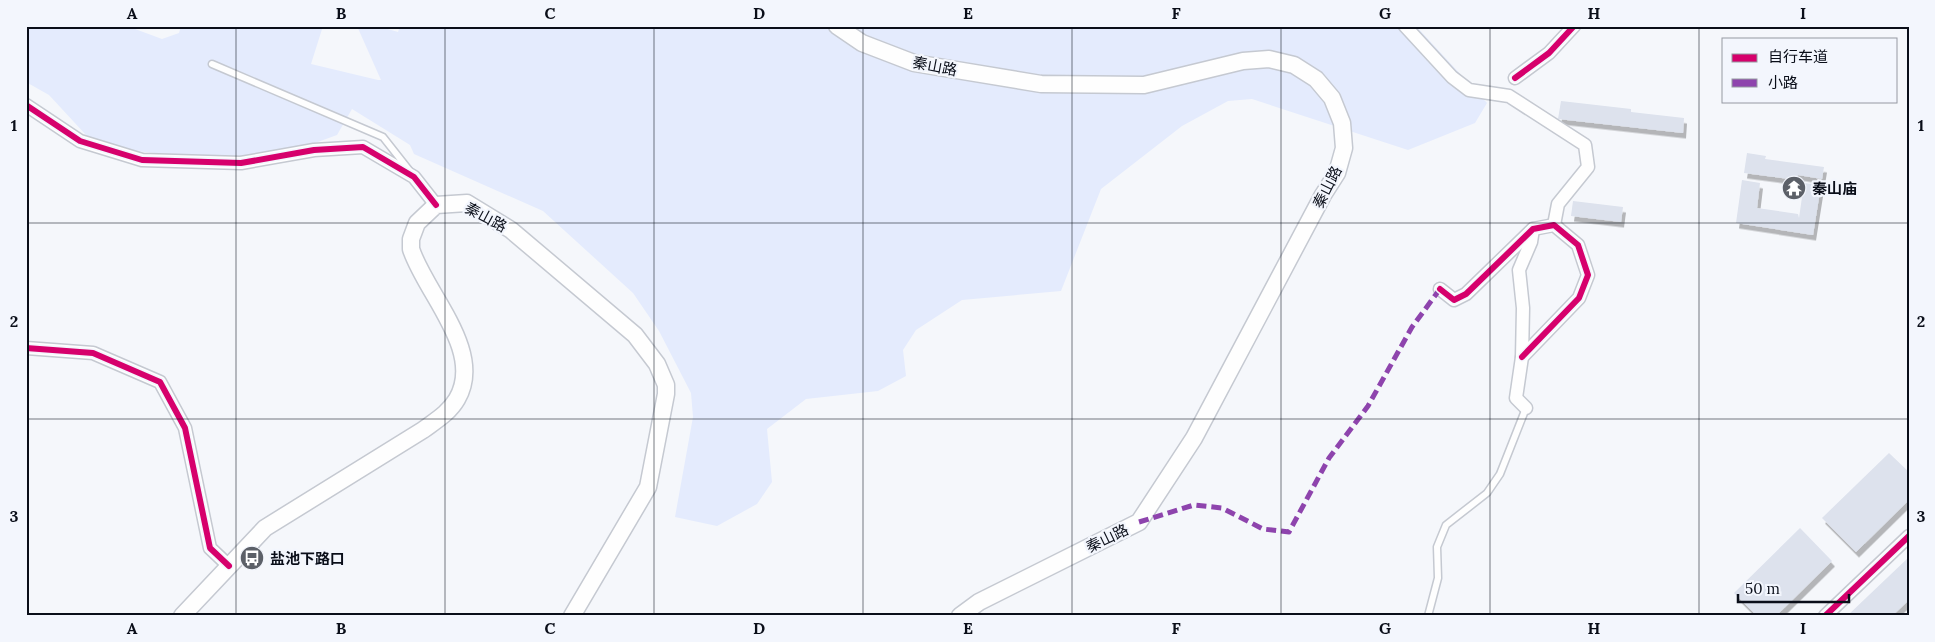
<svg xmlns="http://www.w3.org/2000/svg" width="1935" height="642" font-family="Lora,'Noto Sans SC',serif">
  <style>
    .green { fill: #e4ebfd }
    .building { fill: #dde2ed; filter: url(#shadow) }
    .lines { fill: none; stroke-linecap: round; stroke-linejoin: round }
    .lane-casing { stroke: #c5c9d1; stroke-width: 9 }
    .street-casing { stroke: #c5c9d1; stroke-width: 15 }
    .secondary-casing { stroke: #c5c9d1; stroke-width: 19 }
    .lane { stroke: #fefefe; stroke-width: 6 }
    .street { stroke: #fefefe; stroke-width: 12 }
    .secondary { stroke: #fefefe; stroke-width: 16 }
    .quiet { stroke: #8e44ad; stroke-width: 5; stroke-dasharray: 10 5; stroke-linecap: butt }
    .cycleway-casing { stroke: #f3f6fd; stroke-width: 9 }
    .cycleway { stroke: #d6006c; stroke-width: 6 }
    .grid { fill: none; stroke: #0a0e19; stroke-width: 1; stroke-opacity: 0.55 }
    .labels { text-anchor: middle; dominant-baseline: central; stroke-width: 4.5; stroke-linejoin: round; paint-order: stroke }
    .street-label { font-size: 15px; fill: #0a0e19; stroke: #f3f6fd }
    .poi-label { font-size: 15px; font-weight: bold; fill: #0a0e19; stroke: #f3f6fd; text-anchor: start }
    .neatline { fill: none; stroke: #0a0e19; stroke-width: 2 }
    .grid-label { font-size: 16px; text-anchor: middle; font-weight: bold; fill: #0a0e19 }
  </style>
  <defs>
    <filter id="shadow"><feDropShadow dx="3" dy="5.5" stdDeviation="0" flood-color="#0004"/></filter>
  </defs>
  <rect width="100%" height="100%" fill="#f5f7fb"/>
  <path class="green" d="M26 26H127L162 39 179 33 181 26H323L311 64 378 80H381L357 26H377L398 32 400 26H1416L1487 103 1475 123 1408 150 1252 99 1228 101 1182 126 1101 189 1061 291 962 300 916 330 903 350 906 376 878 391 806 399 767 429 772 482 757 504 717 526 675 517 693 417 691 393 659 331 633 293 543 211 414 154 410 145 352 109 337 135 274 158 240 162 117 149 86 135 49 95 26 82Z"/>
  <g class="building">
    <path d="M1561 101 1631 109V112L1684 118 1683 133 1558 119Z"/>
    <path d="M1747 153 1766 156 1765 159 1824 167 1822 179 1798 175 1797 180 1744 173Z"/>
    <path d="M1742 180 1760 183 1757 208 1798 214 1799 218 1804 183 1821 185 1813 235 1736 223Z"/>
    <path d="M1573 201 1623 207 1621 222 1571 216Z"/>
    <path d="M1889 453 1909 472V500L1856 552 1822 518Z"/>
    <path d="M1800 528 1832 561 1776 616H1757L1734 593Z"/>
    <path d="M1909 557V600L1892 616H1847Z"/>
  </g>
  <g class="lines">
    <g class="lane-casing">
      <g id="lane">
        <path d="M212 64 383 137 409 170"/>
        <path d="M1428 616 1438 578 1437 547 1446 525 1487 493 1500 474 1526 408"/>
      </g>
    </g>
    <g class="street-casing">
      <g id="street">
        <path d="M1405 26 1452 77 1469 90 1509 96 1585 145 1588 167 1558 204 1554 225"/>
        <path d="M1515 78 1549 53 1574 26"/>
        <path d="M26 105 80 141 142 160 241 163 314 150 363 147 414 177 436 205"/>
        <path d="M1440 289 1454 300 1466 294 1533 229 1554 225 1578 245 1588 275 1579 298 1522 357"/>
        <path d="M26 348 93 353 160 382 185 428 210 548 229 566"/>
        <path d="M1526 408 1516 398 1522 357 1523 308 1519 270 1531 242 1533 229"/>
        <path d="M1825 616 1909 536"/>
      </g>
    </g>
    <g class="secondary-casing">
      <g id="secondary">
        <path d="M837 26 862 43 914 63 1041 84 1144 85 1243 61 1269 59 1294 65 1316 79 1332 98 1342 123 1344 148 1337 173 1323 195 1194 438 1139 522 979 602 960 616"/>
        <path d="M182 616 265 528 423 430C435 421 449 413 457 399 485 351 425 293 411 249V239L417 223 436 205 467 203 511 230 635 335 657 364 666 385V394L648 487 572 616"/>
      </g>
    </g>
    <use href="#lane" class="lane"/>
    <use href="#street" class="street"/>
    <use href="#secondary" class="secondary"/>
    <path class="quiet" d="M1139 522 1194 505 1222 508 1263 529 1289 532 1329 458 1368 406 1412 327 1440 289"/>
    <g class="cycleway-casing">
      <g id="cycleway">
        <path d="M1515 78 1549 53 1574 26"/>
        <path d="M26 105 80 141 142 160 241 163 314 150 363 147 414 177 436 205"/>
        <path d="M1440 289 1454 300 1466 294 1533 229 1554 225 1578 245 1588 275 1579 298 1522 357"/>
        <path d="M26 348 93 353 160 382 185 428 210 548 229 566"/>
        <path d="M1825 616 1909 536"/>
      </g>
    </g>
    <use href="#cycleway" class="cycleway"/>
  </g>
  <path class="grid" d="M236 26V616M445 26V616M654 26V616M863 26V616M1072 26V616M1281 26V616M1490 26V616M1699 26V616M26 223H1909M26 419H1909"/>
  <defs>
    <g id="temple-disc" transform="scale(1.25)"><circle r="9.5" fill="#5c6068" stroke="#f3f6fd"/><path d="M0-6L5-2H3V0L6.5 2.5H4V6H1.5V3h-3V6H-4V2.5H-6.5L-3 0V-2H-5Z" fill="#fff"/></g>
    <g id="bus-disc" transform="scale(1.25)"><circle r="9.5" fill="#5c6068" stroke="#f3f6fd"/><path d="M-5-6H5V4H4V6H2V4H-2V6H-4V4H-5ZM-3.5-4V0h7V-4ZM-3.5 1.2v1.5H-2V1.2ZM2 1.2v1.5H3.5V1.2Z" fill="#fff"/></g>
  </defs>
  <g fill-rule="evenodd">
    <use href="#temple-disc" x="1794" y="188"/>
    <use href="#bus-disc" x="252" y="558"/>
  </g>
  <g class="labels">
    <g class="street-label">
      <text transform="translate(935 66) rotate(11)">秦山路</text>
      <text transform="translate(1327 187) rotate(-63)">秦山路</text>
      <text transform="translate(486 217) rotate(28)">秦山路</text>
      <text transform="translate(1107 538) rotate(-26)">秦山路</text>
    </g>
    <g class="poi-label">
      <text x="1812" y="188">秦山庙</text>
      <text x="270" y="558">盐池下路口</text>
    </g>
  </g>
  <rect width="1935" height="642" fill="none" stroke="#f3f6fd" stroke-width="55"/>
  <rect x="1722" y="38" width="175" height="65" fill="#f3f6fd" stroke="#9699a2"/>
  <rect x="1732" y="54" width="25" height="8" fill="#d6006c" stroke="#9699a2"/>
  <text x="1768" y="62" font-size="15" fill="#0a0e19">自行车道</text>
  <rect x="1732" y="79" width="25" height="8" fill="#8e44ad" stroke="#9699a2"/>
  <text x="1768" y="88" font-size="15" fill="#0a0e19">小路</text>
  <path d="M1738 594v8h111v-8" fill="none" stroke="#0a0e19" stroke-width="2.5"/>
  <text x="1745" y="594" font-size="15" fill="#0a0e19" stroke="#f3f6fd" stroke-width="4" paint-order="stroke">50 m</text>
  <rect x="28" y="28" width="1880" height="586" class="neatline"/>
  <g class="grid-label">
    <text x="132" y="19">A</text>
    <text x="341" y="19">B</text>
    <text x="550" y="19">C</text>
    <text x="759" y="19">D</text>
    <text x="968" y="19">E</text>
    <text x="1176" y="19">F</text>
    <text x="1385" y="19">G</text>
    <text x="1594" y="19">H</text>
    <text x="1803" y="19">I</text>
    <text x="14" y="131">1</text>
    <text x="1921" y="131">1</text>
    <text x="14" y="327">2</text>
    <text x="1921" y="327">2</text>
    <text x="14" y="522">3</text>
    <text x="1921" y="522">3</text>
    <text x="132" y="634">A</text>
    <text x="341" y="634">B</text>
    <text x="550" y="634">C</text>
    <text x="759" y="634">D</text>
    <text x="968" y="634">E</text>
    <text x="1176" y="634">F</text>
    <text x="1385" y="634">G</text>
    <text x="1594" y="634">H</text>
    <text x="1803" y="634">I</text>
  </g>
</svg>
